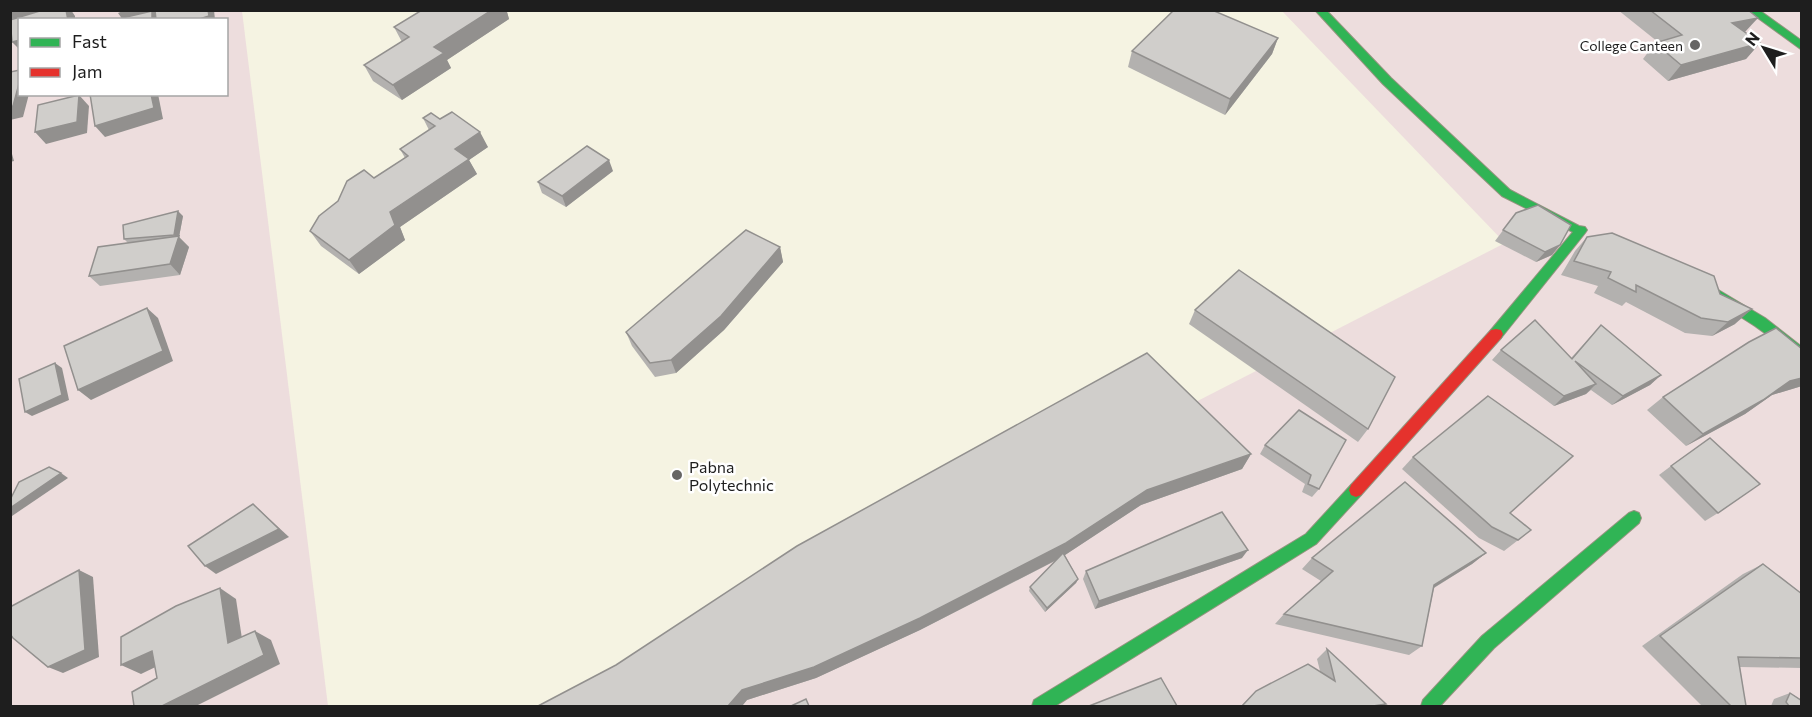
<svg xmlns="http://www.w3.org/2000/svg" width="1812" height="717" font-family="Commissioner,sans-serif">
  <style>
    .commercial { fill: #eddddd; fill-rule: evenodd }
    .education { fill: #f5f3e2 }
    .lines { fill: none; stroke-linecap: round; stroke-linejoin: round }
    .fast-casing { stroke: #94947f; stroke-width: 2 }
    .jam-casing { stroke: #94947f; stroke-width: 2 }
    .fast { fill: #30b455; fill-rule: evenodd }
    .jam { fill: #e5322d; fill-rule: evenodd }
    .wall { fill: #b3b1af }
    .shaded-wall { fill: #92908e }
    .building { fill: #d0cecb; stroke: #92908e; stroke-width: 1.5 }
    .poi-dot { fill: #666564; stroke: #fff; stroke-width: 2 }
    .labels { text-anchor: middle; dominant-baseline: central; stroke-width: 5; stroke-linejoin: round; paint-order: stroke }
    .far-poi-label { font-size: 14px; fill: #1e1e1e; stroke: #fff; text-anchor: end }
    .poi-label { font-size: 16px; fill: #1e1e1e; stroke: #fff; text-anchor: start }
  </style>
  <rect width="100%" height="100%" fill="#ece9e6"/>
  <path class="commercial" d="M11 11H1801V706H11ZM20 20H226V94H20Z"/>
  <path class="education" d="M242 11H1282L1505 243 604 706H328Z"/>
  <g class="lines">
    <g class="fast-casing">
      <g id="fast">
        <path d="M1315 10H1326L1391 78 1510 190 1579 226 1585 227 1587 230 1585 233 1501 338H1491L1489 334 1491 330 1573 232 1502 196 1383 84Z"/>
        <path d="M1747 10H1759L1802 41V50Z"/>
        <path d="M1710 285 1765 318 1802 347V360L1755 326 1705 294 1704 290 1705 286Z"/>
        <path d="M1356 483 1361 485 1363 490 1361 495 1316 544 1055 706H1032L1034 700 1306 534 1351 485Z"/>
        <path d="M1634 511 1639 513 1641 518 1639 523 1494 648 1440 706H1421L1423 700 1482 636 1629 513Z"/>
      </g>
    </g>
    <g class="jam-casing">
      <path id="jam" d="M1496 329 1501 330 1503 334 1501 338 1361 495 1356 497 1351 495 1349 490 1351 485 1491 330Z"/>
    </g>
    <use href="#fast" class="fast"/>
    <use href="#jam" class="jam"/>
  </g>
  <g class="wall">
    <path d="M422 10H509L507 12 509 19 447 60 451 68 402 100 373 81 364 65 402 42 394 27Z"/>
    <path d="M1618 10H1748L1745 32 1760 43 1746 59 1668 81 1643 59 1655 43 1658 42Z"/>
    <path d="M1278 38 1272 54 1225 115 1128 67 1132 51Z"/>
    <path d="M423 118 440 119 488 147 469 160 477 174 400 227 405 240 359 274 321 246 310 231 338 201 405 158 400 149 429 130Z"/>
    <path d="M613 171 566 207 542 193 538 182Z"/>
    <path d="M1516 213 1560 245 1552 255 1536 262 1495 241Z"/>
    <path d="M183 216 179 237 189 247 180 275 100 286 89 276 128 243 124 239Z"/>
    <path d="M1587 237 1720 294 1735 324 1712 336 1685 333 1626 302 1622 306 1594 293 1598 286 1561 275 1575 251Z"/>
    <path d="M780 247 783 262 724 330 676 373 655 377 632 346 626 332Z"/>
    <path d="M1195 310 1368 429 1358 442 1189 324Z"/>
    <path d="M1601 325 1661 375 1650 385 1612 405 1591 390 1586 394 1554 406 1492 360 1501 350 1571 358Z"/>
    <path d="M1802 349V386L1772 395 1745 414 1686 446 1647 410 1663 397Z"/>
    <path d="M1299 410 1319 489 1312 497 1302 492 1305 484 1260 454 1265 445Z"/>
    <path d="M1251 454 1242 469 1141 505 1065 555 1078 579 1076 583 1045 612 1029 591 1030 587 1057 560 920 630 816 678 747 700 742 706H538Z"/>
    <path d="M1413 457 1531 530 1504 551 1479 538 1402 469Z"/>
    <path d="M1671 466 1718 513 1705 521 1659 475Z"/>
    <path d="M1486 553 1472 564 1434 588 1422 646 1409 655 1275 624 1284 614 1321 581 1302 569 1312 558Z"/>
    <path d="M1242 558 1095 609 1083 579 1086 571Z"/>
    <path d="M1763 564 1802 594V668L1740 667 1746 706H1702L1642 646 1743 574Z"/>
    <path d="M1327 649 1386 704 1382 706H1241L1256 691 1320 671 1317 659Z"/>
    <path d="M1790 693 1800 699H1802V706H1771L1774 699Z"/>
  </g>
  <g class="shaded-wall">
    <path d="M10 10H44L10 20Z"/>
    <path d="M66 10H71L75 16V20H68Z"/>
    <path d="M125 10H162V12L155 15 156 17V20H123L118 13Z"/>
    <path d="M208 10H214L215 20H196Z"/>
    <path d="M492 10H509L507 12 509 19 447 60 451 68 402 100 393 85 434 47Z"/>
    <path d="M1758 18 1744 33 1732 23Z"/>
    <path d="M1278 38 1272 54 1225 115 1230 99Z"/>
    <path d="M20 40V50L12 42Z"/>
    <path d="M1760 43 1746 59 1668 81 1681 65Z"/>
    <path d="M20 80V94H29L23 117 10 120V107Z"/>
    <path d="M151 94H158L163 119 105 137 95 126Z"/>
    <path d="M79 95 89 106 87 133 46 144 35 132Z"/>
    <path d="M480 132 488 147 469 160 477 174 400 227 405 240 359 274 349 260 390 212 455 149Z"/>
    <path d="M10 147 14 161 10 162Z"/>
    <path d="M609 160 613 171 566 207 562 196Z"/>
    <path d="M178 211 183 216 179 237 189 247 180 275 170 264 178 240 174 235Z"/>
    <path d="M1560 245 1552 255 1536 262 1545 252Z"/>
    <path d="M780 247 783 262 724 330 676 373 671 360Z"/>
    <path d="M147 308 158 318 173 361 91 400 78 390Z"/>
    <path d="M1752 309 1735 324 1712 336 1728 322Z"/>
    <path d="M55 363 62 368 69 400 32 416 25 412Z"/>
    <path d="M1661 375 1650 385 1612 405 1623 396Z"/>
    <path d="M1802 378V386L1772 395 1745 414 1686 446 1703 434 1790 381Z"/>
    <path d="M1596 384 1586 394 1554 406 1564 396Z"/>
    <path d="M10 415 12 437 10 438Z"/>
    <path d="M1251 454 1242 469 1141 505 1062 557 920 630 816 678 747 700 742 706H728L742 690 1147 490Z"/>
    <path d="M61 473 68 478 12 516 10 515V508Z"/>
    <path d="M253 504 289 537 216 574 205 566Z"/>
    <path d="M1248 550 1242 558 1095 609 1099 601Z"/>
    <path d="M1486 553 1472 564 1422 595 1434 585Z"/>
    <path d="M79 570 93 577 99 657 63 673 48 667Z"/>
    <path d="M1078 579 1076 583 1045 612 1047 608Z"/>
    <path d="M220 588 236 599 244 652 228 643Z"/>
    <path d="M255 631 271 640 280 664 196 706H162Z"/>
    <path d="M152 651 170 660 141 674 121 665Z"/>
  </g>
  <g class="building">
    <path d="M43 10H66L68 20H20V40L12 42 10 20Z"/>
    <path d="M155 10H208L209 16 196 20H156Z"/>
    <path d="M422 10H492L434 47 444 53 393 85 364 65 409 37 394 27Z"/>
    <path d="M1174 10H1212L1278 38 1230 99 1132 51Z"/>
    <path d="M1650 10H1748L1758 18 1732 23 1760 43 1681 65 1655 43 1682 35Z"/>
    <path d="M152 11V20H122V18Z"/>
    <path d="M20 70V80L13 106 10 107V72Z"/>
    <path d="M90 94H151L154 108 95 126Z"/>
    <path d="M79 95 77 122 35 132 38 105Z"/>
    <path d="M452 112 480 132 455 149 469 159 390 212 395 225 349 260 310 231 319 216 338 201 347 181 364 170 374 178 408 156 400 149 435 126 423 118 431 113 440 119Z"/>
    <path d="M587 146 609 160 562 196 538 182Z"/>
    <path d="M1538 205 1571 225 1560 245 1545 252 1503 230 1516 213Z"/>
    <path d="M178 211 174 235 124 239 123 225Z"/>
    <path d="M746 230 780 247 721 316 671 360 650 363 626 332Z"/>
    <path d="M1612 233 1714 276 1720 294 1752 309 1728 322 1701 318 1636 285V292L1608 278 1611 272 1574 261 1587 237Z"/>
    <path d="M179 236 170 264 89 276 98 247Z"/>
    <path d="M1239 270 1395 377 1368 429 1195 310Z"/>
    <path d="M147 308 163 351 78 390 64 346Z"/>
    <path d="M1535 320 1572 359 1601 325 1661 375 1623 396 1575 361 1596 384 1564 396 1501 350Z"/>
    <path d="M1776 328 1802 349V378L1790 381 1763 400 1703 434 1663 397 1749 342Z"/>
    <path d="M1147 353 1251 454 1147 490 1066 543 920 618 814 667 742 690 728 706H538L616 665 797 546Z"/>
    <path d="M55 363 62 395 25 412 19 379Z"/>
    <path d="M1488 396 1573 456 1510 513 1531 530 1518 540 1492 527 1413 457Z"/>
    <path d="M1299 410 1346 440 1319 489 1308 484 1311 475 1265 445Z"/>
    <path d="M1710 438 1760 484 1718 513 1671 466Z"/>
    <path d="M49 467 61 473 10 508V500L19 482Z"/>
    <path d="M1405 482 1486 553 1434 585 1422 646 1284 614 1333 571 1312 558Z"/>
    <path d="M253 504 279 529 205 566 188 546Z"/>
    <path d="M1222 512 1248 550 1099 601 1086 571Z"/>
    <path d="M1063 553 1078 579 1047 608 1030 587Z"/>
    <path d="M1763 564 1802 594V658L1738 657 1746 706H1731L1660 636Z"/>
    <path d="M79 570 85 650 48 667 13 638 10 634V607Z"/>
    <path d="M220 588 228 643 255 631 264 655 162 706H134L132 692 157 678 152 651 121 665V637L176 606Z"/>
    <path d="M1327 649 1386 704 1373 706H1242L1256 691 1308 664 1335 681Z"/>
    <path d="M1161 678 1177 706H1089Z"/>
    <path d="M1790 693 1802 701V706H1789L1786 702Z"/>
    <path d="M806 699 809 706H791Z"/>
  </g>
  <g class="poi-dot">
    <circle cx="1695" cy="45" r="6"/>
    <circle cx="677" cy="475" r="6"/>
  </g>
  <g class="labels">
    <g class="far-poi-label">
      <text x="1683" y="45">College Canteen</text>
    </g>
    <g class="poi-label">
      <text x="689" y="466">Pabna<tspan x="689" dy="18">Polytechnic</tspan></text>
    </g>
  </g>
  <rect width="1812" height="717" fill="none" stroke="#1e1e1e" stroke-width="24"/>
  <rect x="18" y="18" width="210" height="78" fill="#ffffff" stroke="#a5a5a5" stroke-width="1.5"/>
  <rect x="30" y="38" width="30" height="9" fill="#30b455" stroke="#a5a5a5" stroke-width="1.5"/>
  <text x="72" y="48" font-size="18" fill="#1e1e1e">Fast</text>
  <rect x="30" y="68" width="30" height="9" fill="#e5322d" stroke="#a5a5a5" stroke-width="1.5"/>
  <text x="72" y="78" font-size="18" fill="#1e1e1e">Jam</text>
  <g transform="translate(1764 48) rotate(308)" stroke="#ffffff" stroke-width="4.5" paint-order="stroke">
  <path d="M0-4.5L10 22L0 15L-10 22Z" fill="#1e1e1e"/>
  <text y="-9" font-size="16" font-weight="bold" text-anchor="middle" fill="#1e1e1e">N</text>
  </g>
</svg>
